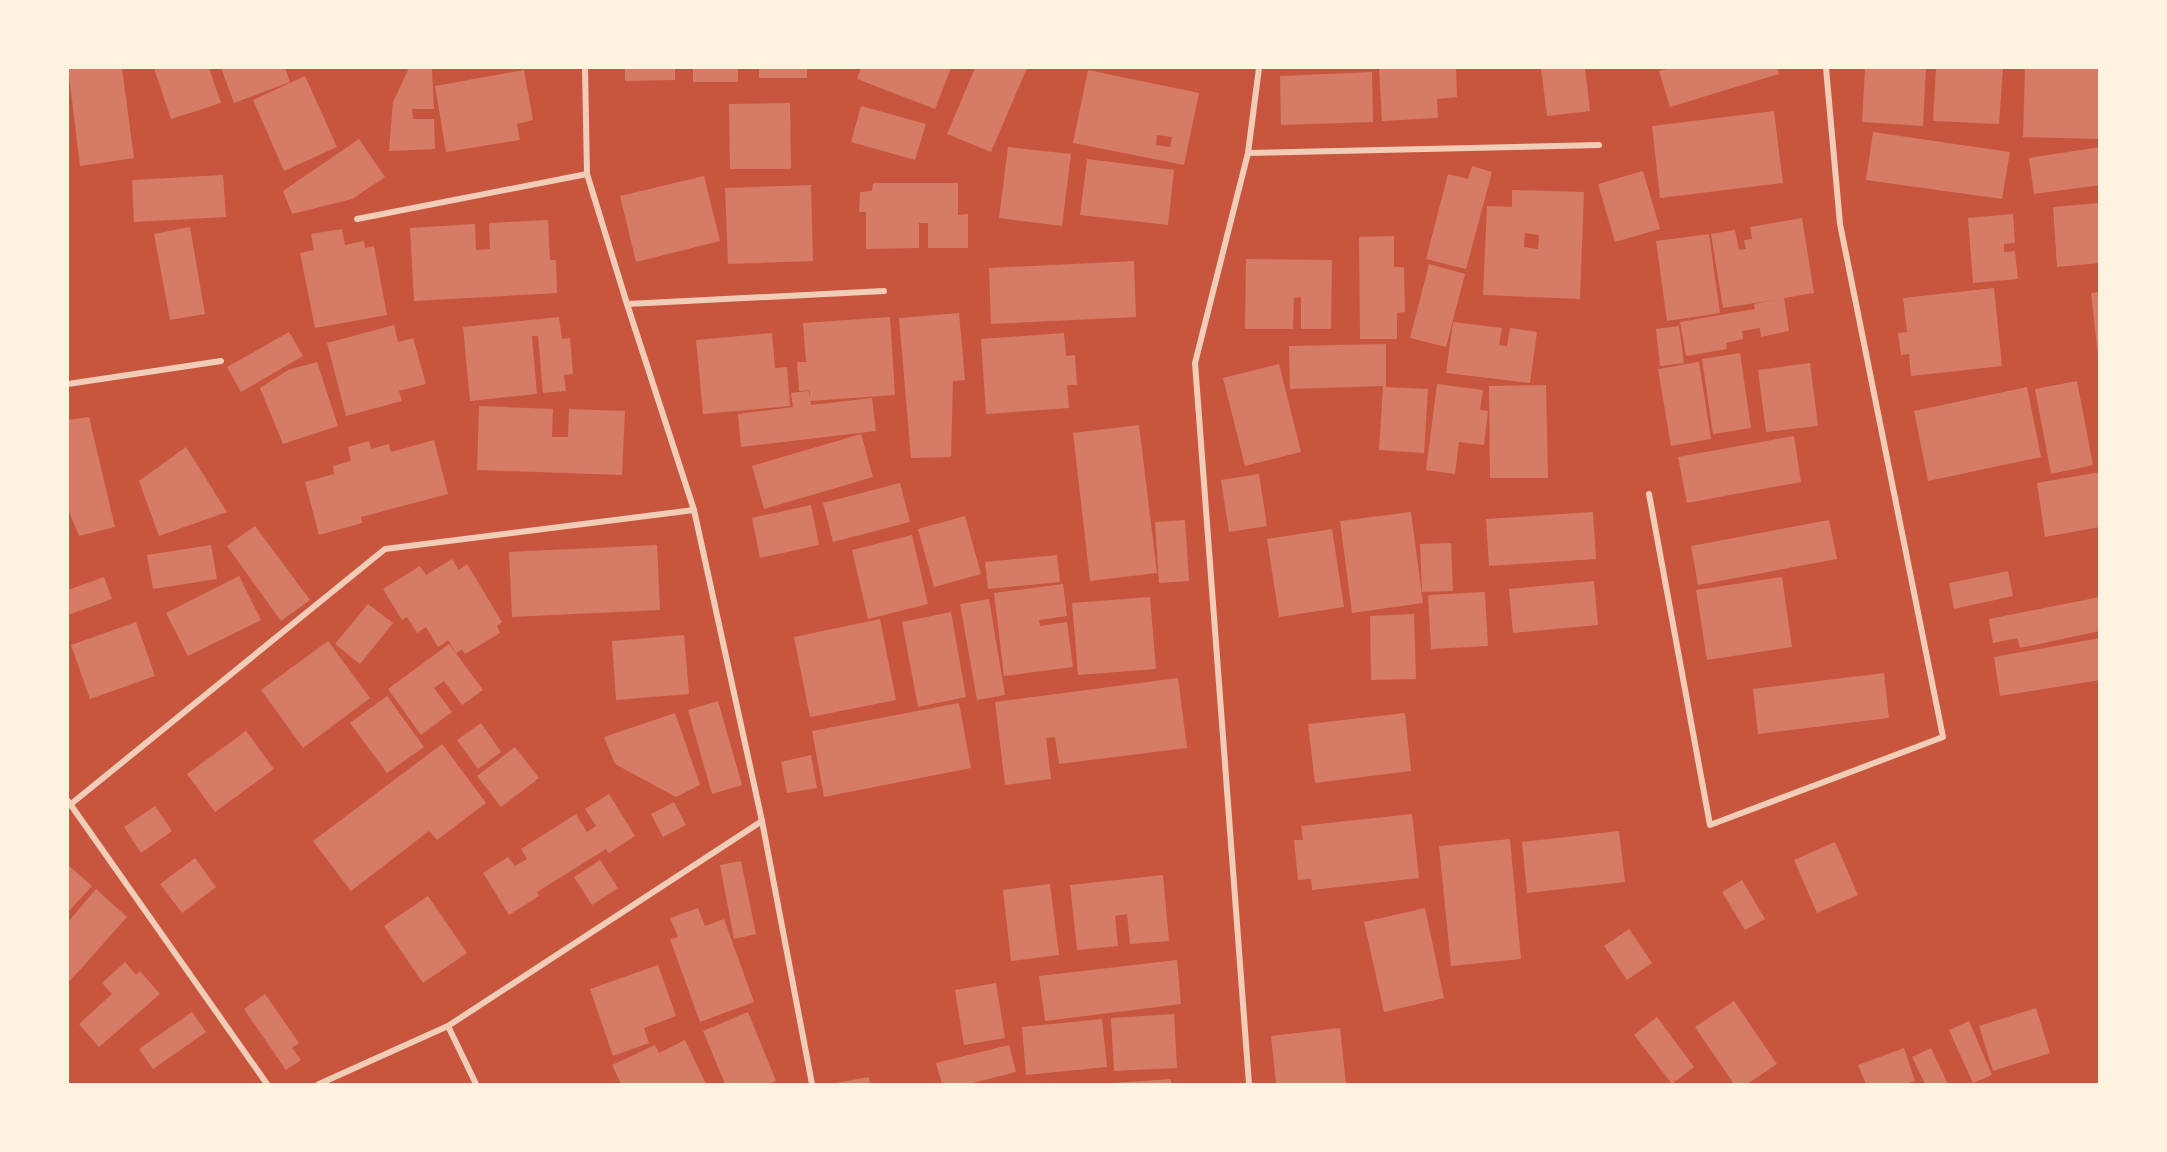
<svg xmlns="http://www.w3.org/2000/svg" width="2167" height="1152" font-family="'PT Sans',sans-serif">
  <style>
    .building { fill: #d67c66; fill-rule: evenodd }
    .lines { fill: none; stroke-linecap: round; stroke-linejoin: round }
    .minor { stroke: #f1ccb7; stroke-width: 6 }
  </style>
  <rect width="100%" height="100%" fill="#c8553d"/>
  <g class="building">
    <path d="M68 68H122L134 158 80 166Z"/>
    <path d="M154 68H209L221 103 171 119Z"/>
    <path d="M221 68H285L290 82 234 103Z"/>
    <path d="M409 68H432L434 109H412L413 119H434L435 149 389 151 393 102Z"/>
    <path d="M625 68H675V80L625 81Z"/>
    <rect x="693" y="68" width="45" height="14"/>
    <rect x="759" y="68" width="48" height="10"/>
    <path d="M861 68H951L935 109 857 79Z"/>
    <path d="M975 68H1027L991 152 947 134Z"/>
    <path d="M1379 68H1456L1457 97 1437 99 1438 118 1382 121Z"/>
    <path d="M1541 68H1585L1590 111 1547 116Z"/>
    <path d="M1670 68H1777L1779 74 1670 107 1659 71Z"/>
    <path d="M1865 68H1926L1923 126 1862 122Z"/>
    <path d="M1936 68H2003L1999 124 1933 121Z"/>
    <path d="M2025 68H2100V139L2023 137Z"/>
    <path d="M524 70 533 120 517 124 520 140 446 152 435 86Z"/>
    <path d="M1088 70 1199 93 1184 165 1073 143ZM1157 135 1172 137 1170 147 1156 145Z"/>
    <path d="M1372 72 1373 122 1281 125 1280 76Z"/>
    <path d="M305 76 337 147 284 171 253 100Z"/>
    <path d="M790 103 791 169H730L729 104Z"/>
    <path d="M861 106 926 124 915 160 851 142Z"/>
    <path d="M1774 111 1783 183 1660 198 1652 126Z"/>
    <path d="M1873 132 2010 152 2002 199 1866 180Z"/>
    <path d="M359 139 385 177 352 199 292 214 283 191Z"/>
    <path d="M1008 147 1071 154 1062 226 999 218Z"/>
    <path d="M2100 147V185L2034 194 2029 158Z"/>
    <path d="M1087 159 1174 170 1168 225 1080 215Z"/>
    <path d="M1472 166 1492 172 1466 269 1426 259 1448 174 1468 179Z"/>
    <path d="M1643 171 1660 229 1615 242 1598 184Z"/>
    <path d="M223 175 226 217 134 222 132 180Z"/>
    <path d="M704 176 720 241 636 262 620 196Z"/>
    <path d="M873 183H958V215L968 214V248H928V223H919V248L866 249V212H859L860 192 872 191Z"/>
    <path d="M811 185 813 261 728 264 725 188Z"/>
    <path d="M1512 190 1584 192 1580 299 1483 295 1487 206 1512 207ZM1525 233 1539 235 1538 249 1524 247Z"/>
    <path d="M2100 203V263L2057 267 2053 207Z"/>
    <path d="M2013 214 2015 243 2004 244V252L2015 251 2018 279 1973 283 1968 218Z"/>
    <path d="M1802 218 1814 293 1784 298 1789 331 1761 337 1760 328 1742 331 1743 339 1726 343 1727 349 1686 356 1680 322 1755 309 1754 304 1775 300 1723 308 1711 234 1735 230 1739 250 1746 249 1744 240 1752 239 1750 227Z"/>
    <path d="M548 220 550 260H556L557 293 414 301 410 228 475 224 476 250 490 249 489 223Z"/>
    <path d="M190 227 205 314 170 320 154 234Z"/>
    <path d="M342 229 345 245 364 241 365 248 374 246 387 315 315 328 300 253 314 250 311 234Z"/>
    <path d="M1709 234 1720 313 1667 321 1656 241Z"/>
    <path d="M1394 236V267H1404L1405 312 1397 313V339H1360L1359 237Z"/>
    <path d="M1246 259 1332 260 1331 329H1301V297L1294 298 1293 329H1245Z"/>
    <path d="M1134 261 1136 317 991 324 989 268Z"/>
    <path d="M1429 264 1465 274 1446 347 1410 338Z"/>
    <path d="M1994 288 2002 366 1911 376 1909 354 1901 355 1898 333 1907 332 1903 298Z"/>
    <path d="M2100 292V355H2098L2091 293Z"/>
    <path d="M959 313 965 380 953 381 951 457 911 458 899 318Z"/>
    <path d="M559 317 562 339 570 338 573 374 564 375 566 391 543 393 538 336H532L537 394 470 401 463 327Z"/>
    <path d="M890 317 895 395 810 401V390L799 391 797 362H806L803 323Z"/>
    <path d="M1453 322 1502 328 1499 345 1507 346 1510 328 1537 332 1530 383 1446 373Z"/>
    <path d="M394 325 398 342 413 338 426 384 399 391 402 401 346 416 327 343Z"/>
    <path d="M1679 326 1684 363 1660 366 1656 329Z"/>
    <path d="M289 332 303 356 241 392 227 367Z"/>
    <path d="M772 333 775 368 787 367 790 406 703 414 696 340Z"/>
    <path d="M1064 333 1066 356 1075 355 1077 385H1067L1069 408 986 414 981 339Z"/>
    <path d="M1386 344V387L1428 389 1424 453 1379 450 1383 386 1290 389 1289 346Z"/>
    <path d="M1740 353 1751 428 1713 434 1702 359Z"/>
    <path d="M317 362 338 426 283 444 260 388 288 370Z"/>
    <path d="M1699 362 1711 439 1671 446 1658 369Z"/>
    <path d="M1810 363 1818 426 1766 432 1758 370Z"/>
    <path d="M1279 364 1301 452 1245 466 1223 378Z"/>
    <path d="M2077 381 2093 465 2051 474 2035 389Z"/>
    <path d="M1437 384 1483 390 1480 410 1488 411 1484 445 1459 442 1455 474 1426 470Z"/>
    <path d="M1546 385 1548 478H1490L1489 386Z"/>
    <path d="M2027 387 2041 457 1928 481 1914 411Z"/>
    <path d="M809 391 811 405 872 398 876 431 741 447 738 414 793 407 791 393Z"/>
    <path d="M479 406 553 409 552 437H568L569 409 625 411 622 475 477 470Z"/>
    <path d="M89 417 115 527 79 536 68 509V420Z"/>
    <path d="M1139 425 1157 573 1090 581 1073 433Z"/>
    <path d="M861 434 873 477 764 509 752 466Z"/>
    <path d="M1794 436 1801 482 1687 503 1678 457Z"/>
    <path d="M434 440 448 494 361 517 362 523 319 535 305 482 334 474 333 466 351 461 348 447 369 441 371 449 389 444 391 452Z"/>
    <path d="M186 447 227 512 159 536 139 481Z"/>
    <path d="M2100 472V527L2045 537 2037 483Z"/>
    <path d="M1259 474 1267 526 1229 532 1221 480Z"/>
    <path d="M900 483 910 522 833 542 823 503Z"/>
    <path d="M811 505 819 545 760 558 752 518Z"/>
    <path d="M1411 512 1423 603 1352 613 1340 521Z"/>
    <path d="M1593 512 1596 559 1489 566 1486 519Z"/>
    <path d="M965 516 981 574 934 587 918 529Z"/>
    <path d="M1185 520 1189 581 1159 583 1155 522Z"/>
    <path d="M1829 520 1837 559 1698 585 1691 546Z"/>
    <path d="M255 526 310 600 281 621 227 546Z"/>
    <path d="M1332 529 1344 607 1279 617 1267 539Z"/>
    <path d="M912 535 928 604 868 619 852 550Z"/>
    <path d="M1451 543 1453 591 1422 592 1420 544Z"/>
    <path d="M211 545 217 579 153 589 147 555Z"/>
    <path d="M657 545 660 610 512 617 509 552Z"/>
    <path d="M1057 555 1060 582 988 589 985 562Z"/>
    <path d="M452 559 459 570 467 564 502 622 497 626 500 633 465 654 462 649 456 653 448 640 438 647 426 627 417 633 407 617 402 620 383 589 420 566 426 575Z"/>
    <path d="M2008 571 2013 596 1954 609 1949 583Z"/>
    <path d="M239 576 261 620 188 656 166 613Z"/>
    <path d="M104 577 112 599 68 615V590Z"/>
    <path d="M1782 577 1792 647 1707 660 1696 590Z"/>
    <path d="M1594 581 1598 625 1513 633 1509 589Z"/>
    <path d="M1063 584 1067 616 1039 620 1040 626 1067 622 1073 667 1004 676 994 593Z"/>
    <path d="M1485 592 1488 646 1431 649 1428 595Z"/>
    <path d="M1150 597 1156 669 1078 675 1072 603Z"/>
    <path d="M2100 597V631L2020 648 2017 638 1993 643 1989 619Z"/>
    <path d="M989 599 1005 695 977 700 960 604Z"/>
    <path d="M368 604 393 623 360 664 335 644Z"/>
    <path d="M951 612 966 697 918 707 902 622Z"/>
    <path d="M1414 614 1416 679 1371 680 1370 616Z"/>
    <path d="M880 619 896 700 810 717 794 637Z"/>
    <path d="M136 622 155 676 90 699 71 645Z"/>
    <path d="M684 635 689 694 616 700 612 641Z"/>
    <path d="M2100 638V680L2000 696 1994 657Z"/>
    <path d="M328 641 370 698 303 748 261 690Z"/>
    <path d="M449 644 483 690 462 705 444 681 434 688 452 712 421 735 388 689Z"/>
    <path d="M1884 673 1889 718 1758 734 1753 689Z"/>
    <path d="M1178 678 1187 748 1059 764 1055 737 1046 738 1051 779 1005 785 995 702Z"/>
    <path d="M387 696 424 747 387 773 350 723Z"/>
    <path d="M718 701 742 785 712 794 688 710Z"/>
    <path d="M959 703 971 768 824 797 812 731Z"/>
    <path d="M675 713 700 785 676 797 615 764 604 737Z"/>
    <path d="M1405 713 1411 771 1315 783 1308 724Z"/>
    <path d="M481 723 501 752 478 769 457 740Z"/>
    <path d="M246 731 274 769 215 812 187 774Z"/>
    <path d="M442 744 486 803 437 840 429 831 351 891 313 841Z"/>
    <path d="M515 747 539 778 501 807 477 776Z"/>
    <path d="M811 755 817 788 787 793 781 762Z"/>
    <path d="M609 794 635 836 609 853 606 849 537 892 539 896 509 915 483 873 508 857 515 866 527 859 521 849 576 814 587 832 596 826 585 809Z"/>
    <path d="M674 802 686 825 663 837 651 814Z"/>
    <path d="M155 806 172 831 141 853 124 827Z"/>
    <path d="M1412 814 1419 878 1312 890 1311 879 1298 880 1294 840H1303L1301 826Z"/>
    <path d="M1619 831 1625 882 1527 893 1522 842Z"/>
    <path d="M1510 839 1521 959 1451 966 1439 846Z"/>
    <path d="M1835 842 1858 895 1817 913 1794 860Z"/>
    <path d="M195 858 216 887 182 913 160 884Z"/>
    <path d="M600 860 618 888 592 905 574 877Z"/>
    <path d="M741 861 756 934 734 939 720 865Z"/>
    <path d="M68 865 92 886 68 912Z"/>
    <path d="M1163 875 1169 941 1130 944 1127 914 1115 916 1118 946 1077 950 1070 885Z"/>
    <path d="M1742 880 1765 919 1745 930 1722 892Z"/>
    <path d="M1050 884 1059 955 1011 961 1003 890Z"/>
    <path d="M96 889 127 917 70 981 68 979V922Z"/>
    <path d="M428 896 467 953 423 983 384 926Z"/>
    <path d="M698 908 705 926 724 919 754 1002 700 1022 670 939 678 937 670 918Z"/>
    <path d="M1425 908 1444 998 1384 1012 1364 922Z"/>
    <path d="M1629 929 1652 963 1627 980 1604 946Z"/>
    <path d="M1177 960 1181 1004 1045 1021 1039 976Z"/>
    <path d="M125 962 136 975 140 971 160 994 99 1047 79 1024 112 994 102 983Z"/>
    <path d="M658 965 676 1016 644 1028 649 1043 613 1056 590 989Z"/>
    <path d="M996 983 1005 1038 964 1045 955 990Z"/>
    <path d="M265 994 299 1043 292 1048 301 1060 286 1070 244 1009Z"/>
    <path d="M1734 1001 1777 1064 1747 1084H1734L1695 1027Z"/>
    <path d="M2036 1008 2050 1053 1993 1071 1979 1026Z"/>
    <path d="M192 1012 206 1032 153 1069 139 1049Z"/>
    <path d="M748 1012 776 1081 767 1084H725L703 1031Z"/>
    <path d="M1174 1014 1177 1068 1114 1071 1111 1018Z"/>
    <path d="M1657 1017 1694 1067 1672 1084 1634 1035Z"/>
    <path d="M1102 1019 1107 1067 1026 1075 1022 1027Z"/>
    <path d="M1969 1021 1992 1075 1973 1083 1949 1030Z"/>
    <path d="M1340 1028 1346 1084H1276L1271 1036Z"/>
    <path d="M685 1040 706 1084H621L612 1065 655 1045 659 1053Z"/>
    <path d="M1009 1045 1016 1072 969 1084H942L936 1063Z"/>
    <path d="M1904 1048 1915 1081 1906 1084H1866L1858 1065Z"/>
    <path d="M1931 1048 1948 1084H1925L1912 1057Z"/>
    <path d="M869 1077 870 1084H837L836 1083Z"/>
    <path d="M1171 1079V1084H1113V1083Z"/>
  </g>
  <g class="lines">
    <g class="minor">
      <path d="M585 68 587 174 627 304 694 510 762 821 812 1084"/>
      <path d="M1248 153 1599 145"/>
      <path d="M357 219 587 174"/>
      <path d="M627 304 884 291"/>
      <path d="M68 384 221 361"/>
      <path d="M1649 494 1710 825 1943 737 1840 224 1826 68"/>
      <path d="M68 801 267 1084"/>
      <path d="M71 804 385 549 694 510"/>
      <path d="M448 1026 476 1084"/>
      <path d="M319 1084 448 1026 762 821"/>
      <path d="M1249 1084 1195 363 1248 153 1259 68"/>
    </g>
  </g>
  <rect width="2167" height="1152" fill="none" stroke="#fff3e0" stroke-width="138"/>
</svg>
